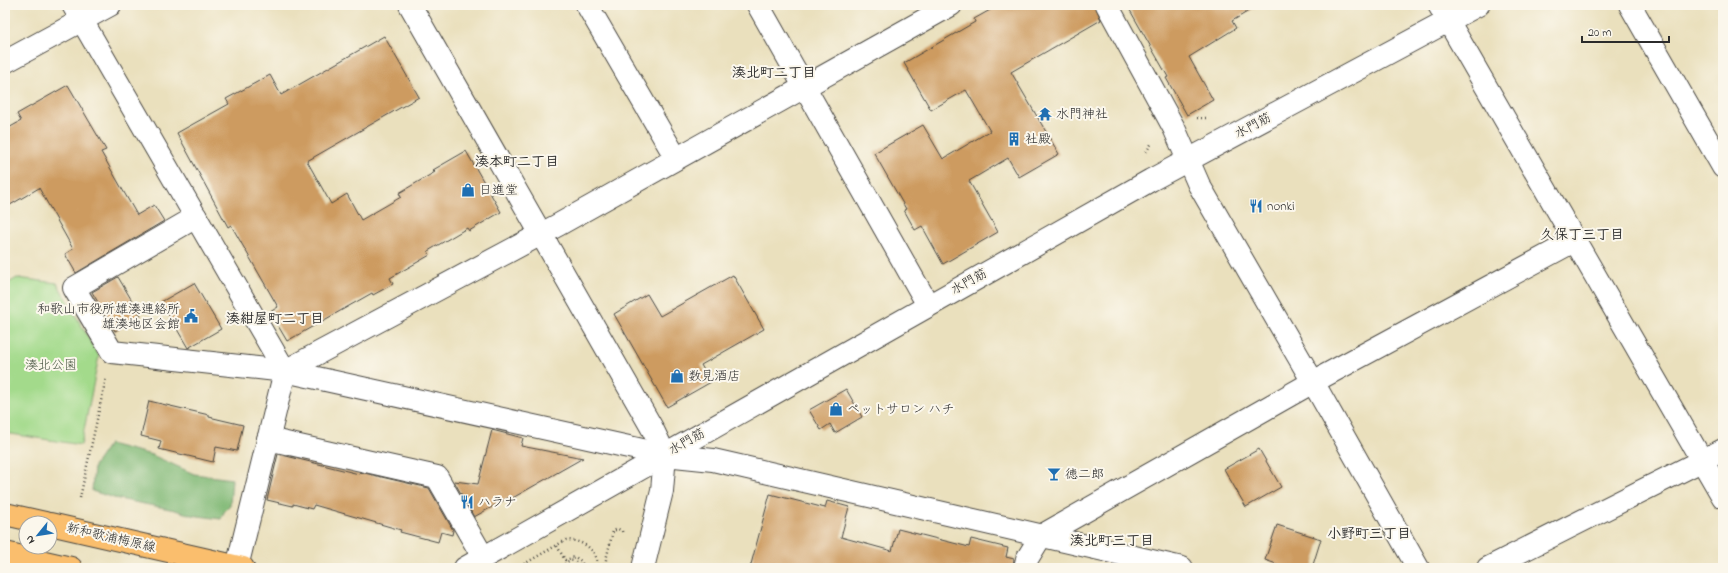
<svg xmlns="http://www.w3.org/2000/svg" width="1728" height="573" font-family="'Indie Flower','Klee One',sans-serif">
  <style>
    .green { fill: #a3da8b; stroke: #67825b }
    .forest { fill: #82ba77; stroke: #567251 }
    .building { fill: #cd9b61 }
    .lines { fill: none; stroke-linecap: round; stroke-linejoin: round }
    .minor-casing { stroke: #484641; stroke-width: 24 }
    .tertiary-casing { stroke: #484641; stroke-width: 24 }
    .primary-casing { stroke: #484641; stroke-width: 24 }
    .path { stroke: #484641; stroke-width: 2.5; stroke-dasharray: 1 3; stroke-linecap: butt }
    .minor { stroke: #fff; stroke-width: 22 }
    .tertiary { stroke: #fff; stroke-width: 22 }
    .primary { stroke: #fabe6d; stroke-width: 22 }
    .path-bridge { stroke: #484641; stroke-width: 2.5; stroke-dasharray: 1 3; stroke-linecap: butt }
    .labels { text-anchor: middle; dominant-baseline: central; stroke-width: 4; stroke-linejoin: round; paint-order: stroke }
    .poi-label { font-size: 13px; fill: #2b2b2b; stroke: #fbf7ec; text-anchor: start }
    .street-label { font-size: 13px; fill: #2b2b2b; stroke: #fbf7ec }
    .park-label { font-size: 13px; fill: #495743; stroke: #fbf7ec }
    .neighbourhood-label { font-size: 14px; font-weight: bold; fill: #2b2b2b; stroke: #fbf7ec }
  </style>
  <rect width="100%" height="100%" fill="#fbf7ec"/>
  <filter id="ink" filterUnits="userSpaceOnUse"><feTurbulence type="fractalNoise" baseFrequency=".025" numOctaves="2"/><feDisplacementMap in="SourceGraphic" scale="8" xChannelSelector="R" yChannelSelector="G"/><feConvolveMatrix kernelMatrix="1 2 1 2 8 2 1 2 1" color-interpolation-filters="sRGB"/></filter>
  <filter id="wash" filterUnits="userSpaceOnUse"><feTurbulence type="fractalNoise" baseFrequency=".012" numOctaves="4" result="noise"/><feDisplacementMap in="SourceGraphic" scale="16" xChannelSelector="R" yChannelSelector="G"/><feGaussianBlur stdDeviation="0.9" result="paint"/><feColorMatrix in="noise" values="0 0 0 0 0 0 0 0 0 0 0 0 0 0 0 0 0 1.4 0 .05"/><feComposite in="paint" operator="in"/></filter>
  <g filter="url(#wash)">
    <rect width="100%" height="100%" fill="#eae0bd"/>
    <path class="green" d="M17 278 57 283 99 356 81 445 5 433V285Z"/>
    <path class="forest" d="M109 444 152 455 194 474 232 479 230 506 224 512 221 519 191 515 175 510 114 498 92 491 94 466Z"/>
    <g id="blocks">
      <g class="building">
        <path d="M999 5H1095L1101 20 1011 72 1059 154 1019 177 1008 158 969 181 998 232 943 264 922 226 915 230 904 210 906 209 874 153 923 125 943 159 990 131 966 90 931 110 904 63 975 22 974 19Z"/>
        <path d="M1127 5H1259L1232 21 1236 28 1189 57 1213 100 1187 115 1166 78 1168 77Z"/>
        <path d="M384 36 419 97 307 161 331 204 347 194 361 220 401 197 399 193 435 172 433 170 466 151 501 212 469 231 467 228 428 251 430 255 390 278 393 284 373 295 372 293 287 341 270 312 278 307 231 225 228 227 177 133 229 104 226 99 270 75 281 95Z"/>
        <path d="M68 85 106 150 101 152 137 215 154 205 164 221 76 273 65 254 73 249 39 188 5 208V130L21 121 17 114Z"/>
        <path d="M733 275 764 329 701 365 711 382 667 407 614 314 647 294 660 316Z"/>
        <path d="M118 277 141 316 115 331 92 292Z"/>
        <path d="M194 283 221 329 188 348 161 302Z"/>
        <path d="M846 389 862 417 835 433 830 424 821 430 809 410Z"/>
        <path d="M149 401 209 415V417L243 425 237 451 216 447 213 462 159 449 161 441 141 436Z"/>
        <path d="M492 430 523 438 521 446 583 458 509 500 508 498 474 517 454 481 478 484Z"/>
        <path d="M1259 449 1281 487 1246 507 1224 469Z"/>
        <path d="M278 454 359 474 360 472 429 488 453 530 452 535 441 532 438 542 400 532 401 530 314 505 312 509 293 504V506L267 500Z"/>
        <path d="M770 494 825 508 827 501 849 507 841 537 892 551 898 529 969 547 971 539 1008 548 1006 557 1014 559 1013 568H750Z"/>
        <path d="M1277 525 1321 539 1312 568H1288L1265 560Z"/>
      </g>
    </g>
  </g>
  <g filter="url(#ink)">
    <use href="#blocks" fill-opacity="0" stroke="#484641" stroke-width="1"/>
    <g class="lines">
      <g class="minor-casing">
        <g id="minor">
          <path d="M73 5 285 371 237 567"/>
          <path d="M410 5 652 428 665 455 662 491 643 568"/>
          <path d="M587 5 676 158"/>
          <path d="M758 5 928 305"/>
          <path d="M1107 5 1174 128 1199 185 1313 382 1418 568"/>
          <path d="M1439 5 1723 497"/>
          <path d="M1630 5 1723 167"/>
          <path d="M5 62 110 5"/>
          <path d="M196 217 74 288 112 352 285 371 665 455 713 460 1182 568"/>
          <path d="M285 371 558 225 951 5"/>
          <path d="M268 439 437 477 483 557"/>
          <path d="M1025 568 1027 559 1041 536 1313 382 1574 241"/>
          <path d="M1488 568 1723 450"/>
        </g>
      </g>
      <g class="tertiary-casing">
        <path id="tertiary" d="M465 568 1151 180 1478 5"/>
      </g>
      <g class="primary-casing">
        <g id="primary">
          <path d="M5 514 45 523"/>
          <path d="M50 524 243 568"/>
          <path d="M5 553 71 568"/>
        </g>
      </g>
      <g class="path">
        <path d="M1197 118H1208"/>
        <path d="M1146 152 1152 143"/>
        <path d="M80 498 106 378"/>
        <path d="M557 546 565 560 575 557 581 561 584 568"/>
        <path d="M563 568C565 560 572 559 578 563L581 568"/>
        <path d="M604 568 613 531 618 529 622 531 623 535"/>
      </g>
      <use href="#minor" class="minor"/>
      <use href="#tertiary" class="tertiary"/>
      <use href="#primary" class="primary"/>
      <path class="path-bridge" d="M517 568 566 540C583 540 598 550 598 568"/>
    </g>
  </g>
  <defs>
    <g id="temple-bare" transform="scale(1.08)"><path d="M0-6L5-2H3V0L6.5 2.5H4V6H1.5V3h-3V6H-4V2.5H-6.5L-3 0V-2H-5Z" fill="#1f6fb2" stroke="#fbf7ec" stroke-width="2.5" paint-order="stroke"/></g>
    <g id="building-bare" transform="scale(1.08)"><path d="M-4-6H4V6H1V3H-1V6H-4ZM-2.5-4.3h1.7v1.8h-1.7ZM.8-4.3h1.7v1.8H.8ZM-2.5-1h1.7V.8h-1.7ZM.8-1h1.7V.8H.8Z" fill="#1f6fb2" stroke="#fbf7ec" stroke-width="2.5" paint-order="stroke"/></g>
    <g id="shop-bare" transform="scale(1.08)"><path d="M-5-2.5h2.3a2.7 3.5 0 0 1 5.4 0H5L5.5 6h-11ZM-1.5-2.5h3a1.5 2.3 0 0 0-3 0Z" fill="#1f6fb2" stroke="#fbf7ec" stroke-width="2.5" paint-order="stroke"/></g>
    <g id="restaurant-bare" transform="scale(1.08)"><path d="M-5-6h1v4h1v-4h1v4h1v-4h1v5L-1.5 .5V6h-2V.5L-5-1ZM5-6V6H3V1.5H1.5Q1.5-4 5-6Z" fill="#1f6fb2" stroke="#fbf7ec" stroke-width="2.5" paint-order="stroke"/></g>
    <g id="civic-bare" transform="scale(1.08)"><path d="M-.6-6.5H3V-4.5H.6V-3L4-1V1h2V6H-6V1h2V-1L-.6-3ZM-1.2 2.5V6h2.4V2.5Z" fill="#1f6fb2" stroke="#fbf7ec" stroke-width="2.5" paint-order="stroke"/></g>
    <g id="bar-bare" transform="scale(1.08)"><path d="M-6-5H6L.8 .8V4.5H3.5V6h-7V4.5H-.8V.8Z" fill="#1f6fb2" stroke="#fbf7ec" stroke-width="2.5" paint-order="stroke"/></g>
  </defs>
  <g fill-rule="evenodd">
    <use href="#temple-bare" x="1045" y="114"/>
    <use href="#building-bare" x="1014" y="139"/>
    <use href="#shop-bare" x="468" y="190"/>
    <use href="#restaurant-bare" x="1256" y="206"/>
    <use href="#civic-bare" x="191" y="316"/>
    <use href="#shop-bare" x="677" y="376"/>
    <use href="#shop-bare" x="836" y="409"/>
    <use href="#bar-bare" x="1054" y="474"/>
    <use href="#restaurant-bare" x="467" y="502"/>
  </g>
  <g class="labels">
    <g class="poi-label">
      <text x="1056" y="114">水門神社</text>
      <text x="1025" y="139">社殿</text>
      <text x="479" y="190">日進堂</text>
      <text x="1267" y="206">nonki</text>
      <text x="180" y="309" text-anchor="end">和歌山市役所雄湊連絡所<tspan x="180" dy="15">雄湊地区会館</tspan></text>
      <text x="688" y="376">数見酒店</text>
      <text x="847" y="409">ペットサロン ハチ</text>
      <text x="1065" y="474">徳二郎</text>
      <text x="478" y="502">ハラナ</text>
    </g>
    <g class="street-label">
      <text transform="translate(1253 126) rotate(-28)">水門筋</text>
      <text transform="translate(969 282) rotate(-29)">水門筋</text>
      <text transform="translate(687 442) rotate(-30)">水門筋</text>
      <text transform="translate(111 538) rotate(13)">新和歌浦梅原線</text>
    </g>
    <g class="park-label">
      <text x="51" y="365">湊北公園</text>
    </g>
    <g class="neighbourhood-label">
      <text x="774" y="73">湊北町二丁目</text>
      <text x="517" y="162">湊本町二丁目</text>
      <text x="1582" y="235">久保丁三丁目</text>
      <text x="275" y="319">湊紺屋町二丁目</text>
      <text x="1369" y="534">小野町三丁目</text>
      <text x="1112" y="541">湊北町三丁目</text>
    </g>
  </g>
  <rect width="1728" height="573" fill="none" stroke="#fbf7ec" stroke-width="20"/>
  <g transform="translate(38 535) rotate(240)"><circle r="19" fill="#fbf7ec" stroke="#a8a59f"/>
  <path d="M0-3L7 15L0 10L-7 15Z" fill="#1f6fb2"/>
  <text y="-6" font-size="11" font-weight="bold" text-anchor="middle" fill="#2b2b2b">N</text>
  </g>
  <path d="M1582 36v6h87v-6" fill="none" stroke="#2b2b2b" stroke-width="2"/>
  <text x="1588" y="36" font-size="12" fill="#2b2b2b" stroke="#fbf7ec" stroke-width="3" paint-order="stroke">20 m</text>
</svg>
